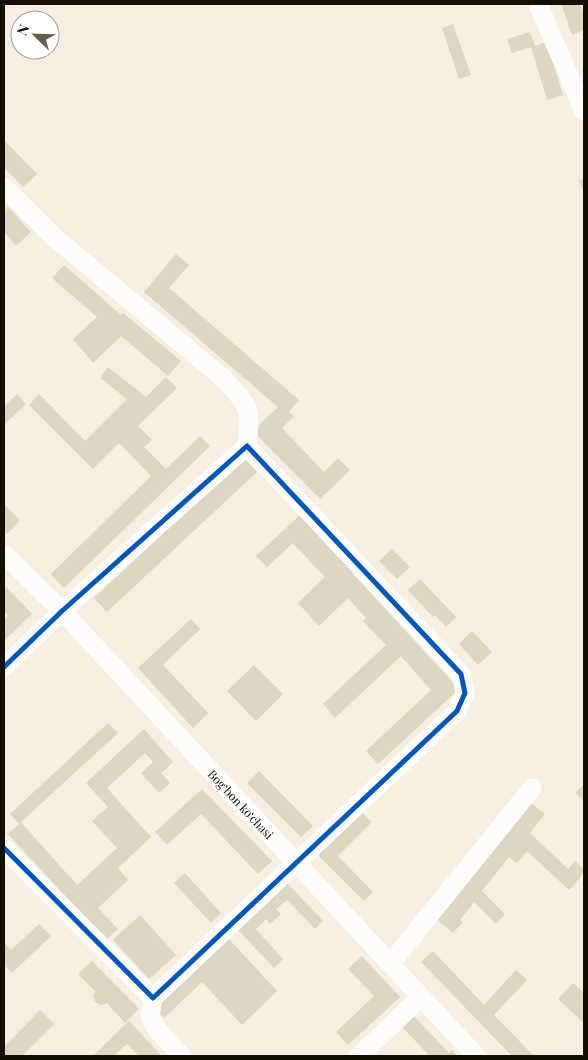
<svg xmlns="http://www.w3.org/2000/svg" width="588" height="1060" font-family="'Playfair Display',serif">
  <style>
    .building { fill: #dcd7c0 }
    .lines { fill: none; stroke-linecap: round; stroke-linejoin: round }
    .minor { stroke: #fefcfa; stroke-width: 19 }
    .cycleway-casing { stroke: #fff; stroke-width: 8 }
    .cycleway { stroke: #0057b8; stroke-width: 5 }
    .labels { text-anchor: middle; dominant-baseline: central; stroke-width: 4; stroke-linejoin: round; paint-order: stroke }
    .street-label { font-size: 12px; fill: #151005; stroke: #fff }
  </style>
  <rect width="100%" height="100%" fill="#f6eee0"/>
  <g class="building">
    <path d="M561 4H580L584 14V30L572 35Z"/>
    <path d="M453 24 471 75 459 79 442 28Z"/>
    <path d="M530 32 535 46 547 42 563 95 547 100 531 47 512 53 507 39Z"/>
    <path d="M4 140 37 174 23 187 4 167Z"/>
    <path d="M584 179V195L579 180Z"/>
    <path d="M8 207 31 232 16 246 4 232V211Z"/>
    <path d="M176 254 189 265 169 288 299 400 289 412 294 416 282 428 324 472 338 458 350 470 320 499 253 431 278 407 144 292Z"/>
    <path d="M64 265 121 315 123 313 181 361 168 376 121 336 93 363 73 339 97 317 52 278Z"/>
    <path d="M108 367 146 397 166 377 177 388 138 426 152 440 144 447 166 469 200 436 210 446 64 588 51 574 151 476 119 443 93 469 29 405 39 394 85 441 127 399 100 378Z"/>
    <path d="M17 394 26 404 4 425V407Z"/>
    <path d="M244 458 257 472 107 612 94 598Z"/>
    <path d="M4 504 20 521 7 534 4 530Z"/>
    <path d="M301 514 354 571 352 573 459 689 378 764 366 751 431 690 401 656 335 718 323 704 386 645 363 621 366 618 348 598 319 626 308 614 298 603 325 577 293 543 267 567 256 556Z"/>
    <path d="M392 549 410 567 397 579 379 561Z"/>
    <path d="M420 579 456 617 446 627 435 615 433 617 408 590Z"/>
    <path d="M4 585 32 614 4 641V620L8 616 4 611Z"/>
    <path d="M191 619 200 629 163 665 208 713 193 728 138 668Z"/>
    <path d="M472 631 492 652 478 665 459 644Z"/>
    <path d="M254 665 283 694 256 721 227 691Z"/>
    <path d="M108 723 118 733 21 822 77 885 117 848 92 821 108 807 86 783 144 729 173 762 161 773 170 783 159 793 141 773 153 762 145 753 107 788 151 837 118 868 128 880 98 908 118 929 106 940 8 834 19 824 10 814Z"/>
    <path d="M259 771 313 826 301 837 247 783Z"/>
    <path d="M584 784V802L575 793Z"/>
    <path d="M202 789 272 861 258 874 201 814 167 845 155 832Z"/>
    <path d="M531 803 545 814 530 833 568 869 575 861 584 869V873L569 890 527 851 517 863 509 857 482 891 505 914 496 924 474 902 460 920 463 922 453 933 436 919Z"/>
    <path d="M360 811 372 822 338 856 373 892 364 901 317 854Z"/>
    <path d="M185 873 221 913 211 923 174 883Z"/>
    <path d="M287 883 323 921 315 929 287 900 276 909 281 914 270 924 266 919 256 929 283 959 274 968 237 929Z"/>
    <path d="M140 915 176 955 149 979 113 940Z"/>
    <path d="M39 924 51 936 12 973 4 965V942L11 950Z"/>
    <path d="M228 938 277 991 242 1025 202 982 164 1018 153 1006Z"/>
    <path d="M433 951 484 1005 516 970 527 980 494 1015 534 1056H512L421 962Z"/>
    <path d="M362 956 400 997 348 1045 336 1032 374 996 348 969Z"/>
    <path d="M92 961 139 1009 125 1023 107 1003 101 1005 95 1002 93 996 95 991 78 974Z"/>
    <path d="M573 983 584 993V1023L558 999Z"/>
    <path d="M40 1010 54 1024 22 1056H4V1047Z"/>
    <path d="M414 1016 449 1053 452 1050 457 1056H425L428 1054 402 1027Z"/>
    <path d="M129 1021 162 1056H139L127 1044 113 1056H93Z"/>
  </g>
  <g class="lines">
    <g class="minor">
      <path d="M538 4 584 111"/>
      <path d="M4 187 55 238 223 378C249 407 252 406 247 446"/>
      <path d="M4 554 62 611 476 1056"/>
      <path d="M4 667 62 611 247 446 461 674 465 693 457 711 153 998 4 848"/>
      <path d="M390 964 532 788"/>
      <path d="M153 998 150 1017 157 1030 182 1056"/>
      <path d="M359 1056 421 997"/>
    </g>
    <g class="cycleway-casing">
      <path id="cycleway" d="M4 667 62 611 247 446 461 674 465 693 457 711 153 998 4 848"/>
    </g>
    <use href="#cycleway" class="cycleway"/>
  </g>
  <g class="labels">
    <g class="street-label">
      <text transform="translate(241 804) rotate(47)">Bogʻbon koʻchasi</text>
    </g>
  </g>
  <rect width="588" height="1060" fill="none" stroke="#151005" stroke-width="10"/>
  <g transform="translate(35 35) rotate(293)"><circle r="24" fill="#ffffff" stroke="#a19f9b"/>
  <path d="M0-4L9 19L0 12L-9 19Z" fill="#645e52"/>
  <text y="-8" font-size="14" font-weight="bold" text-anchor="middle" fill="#151005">N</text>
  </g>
</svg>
